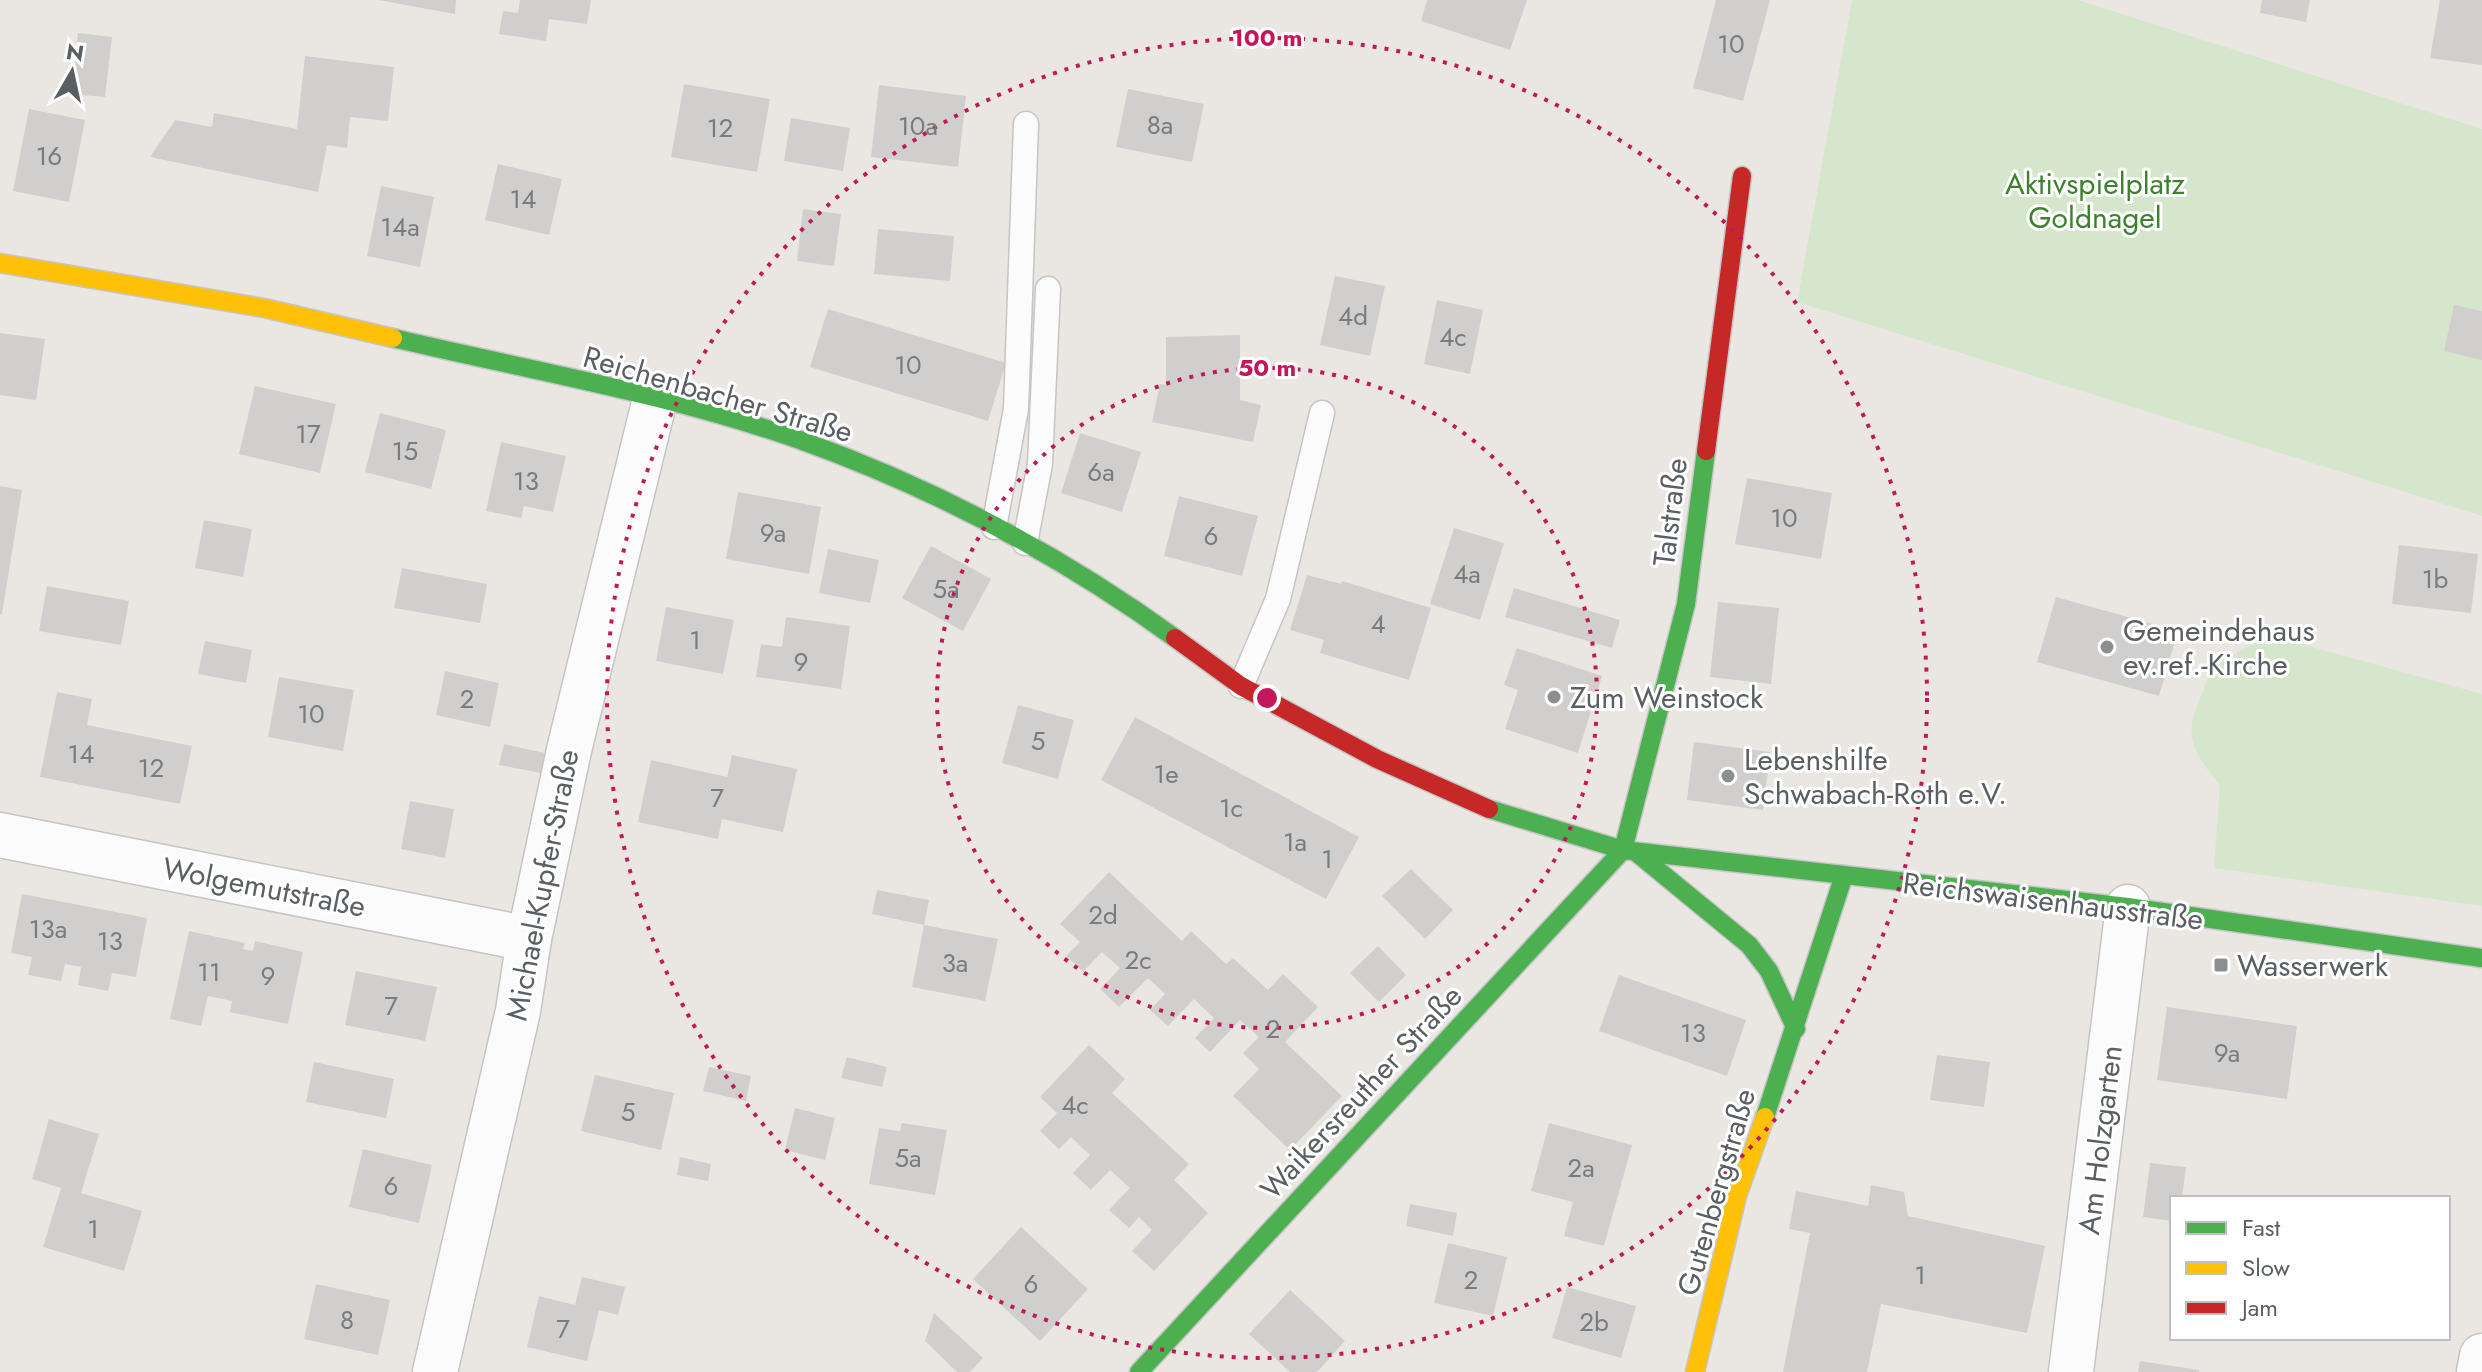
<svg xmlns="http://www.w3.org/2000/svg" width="2482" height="1372" font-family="Jost,sans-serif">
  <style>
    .green { fill: #d5e6cc }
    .building { fill: #d1cfcd }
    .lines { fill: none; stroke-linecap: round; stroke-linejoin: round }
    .lane-casing { stroke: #c5c5c4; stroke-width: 27 }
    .street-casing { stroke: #c5c5c4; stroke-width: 47 }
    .fast-casing { stroke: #c5c5c4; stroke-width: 21 }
    .slow-casing { stroke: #c5c5c4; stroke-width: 21 }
    .jam-casing { stroke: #c5c5c4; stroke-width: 21 }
    .lane { stroke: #fcfbfb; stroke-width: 24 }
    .street { stroke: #fcfbfb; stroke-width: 44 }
    .fast { stroke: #4caf50; stroke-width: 18 }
    .slow { stroke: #ffc107; stroke-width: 18 }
    .jam { stroke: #c62828; stroke-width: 18 }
    .ring { fill: none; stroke: #c2185b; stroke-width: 4; stroke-dasharray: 4 8 }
    .poi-dot { fill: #8c8f8f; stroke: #fff; stroke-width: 3 }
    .labels { text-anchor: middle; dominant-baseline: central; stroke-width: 6; stroke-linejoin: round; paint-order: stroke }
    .number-label { font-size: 26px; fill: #787c7e }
    .park-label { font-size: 30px; fill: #3e822f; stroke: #fff }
    .street-label { font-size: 30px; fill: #595f62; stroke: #fff }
    .poi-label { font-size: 30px; fill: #595f62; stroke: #fff; text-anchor: start }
    .centre { fill: #c2185b; stroke: #fff; stroke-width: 4 }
    .ring-label { font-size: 24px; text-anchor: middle; font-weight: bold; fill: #c2185b; stroke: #fff; stroke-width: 6; stroke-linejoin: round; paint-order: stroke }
  </style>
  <rect width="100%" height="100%" fill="#eae7e3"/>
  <g class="green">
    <path d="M1852 0H2078L2482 129V516L1797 302Z"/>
    <path d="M2269 635 2482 694V906L2214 868 2220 785C2176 734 2191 726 2212 667Z"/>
  </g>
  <g class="building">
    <path d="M378 0H456L455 14Z"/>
    <path d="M520 0H591L587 24 549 19 546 41 499 34 503 11 518 13Z"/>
    <path d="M1427 0H1527L1510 50 1421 21Z"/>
    <path d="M1716 0H1770L1743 101 1693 88Z"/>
    <path d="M2262 0H2310L2306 22 2260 13Z"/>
    <path d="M2440 0H2482V65L2430 58Z"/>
    <path d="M78 33 112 37 105 97 71 94Z"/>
    <path d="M305 56 394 67 388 121 350 117 347 148 327 145 318 192 150 157 175 120 212 127 214 113 297 129Z"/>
    <path d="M684 84 770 99 757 172 671 157Z"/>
    <path d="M879 85 966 96 958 167 871 157Z"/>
    <path d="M1128 89 1204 104 1192 162 1116 147Z"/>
    <path d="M29 109 85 120 69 202 13 191Z"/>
    <path d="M791 118 850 128 843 171 784 161Z"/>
    <path d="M498 164 562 179 549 235 485 220Z"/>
    <path d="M381 186 434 197 420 267 367 256Z"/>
    <path d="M803 209 841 214 834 266 797 261Z"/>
    <path d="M878 229 954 236 950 281 874 274Z"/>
    <path d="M1335 276 1385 286 1370 356 1320 345Z"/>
    <path d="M1437 300 1483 310 1470 374 1424 364Z"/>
    <path d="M2454 305 2482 311V360L2444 351Z"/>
    <path d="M828 309 1006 363 988 421 810 367Z"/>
    <path d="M0 333 45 339 36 400 0 395Z"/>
    <path d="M1240 335V400L1261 405 1253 442 1152 422 1160 384 1166 385V337Z"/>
    <path d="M255 386 336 404 320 473 239 454Z"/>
    <path d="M380 413 446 430 431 489 365 472Z"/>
    <path d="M1080 433 1141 452 1122 512 1061 493Z"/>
    <path d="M501 442 566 456 553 512 524 506 521 518 486 511Z"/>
    <path d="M1747 478 1832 493 1821 559 1735 544Z"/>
    <path d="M0 486 22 490 2 614H0Z"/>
    <path d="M738 492 821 507 809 574 726 559Z"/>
    <path d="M1179 496 1258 516 1242 576 1164 556Z"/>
    <path d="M204 520 252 529 243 577 195 568Z"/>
    <path d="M1454 528 1504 543 1480 620 1430 604Z"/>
    <path d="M2399 545 2478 554 2471 613 2392 604Z"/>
    <path d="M931 546 991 579 963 631 902 598Z"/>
    <path d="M828 549 879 560 870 603 819 593Z"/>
    <path d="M402 568 487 584 480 623 394 608Z"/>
    <path d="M1307 575 1341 584 1342 581 1431 608 1409 680 1320 653 1324 640 1290 630Z"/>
    <path d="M47 586 129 601 121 645 39 631Z"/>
    <path d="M1514 588 1620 620 1612 648 1505 617Z"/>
    <path d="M2056 597 2178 631 2159 696 2037 662Z"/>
    <path d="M1718 602 1779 608 1771 684 1710 677Z"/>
    <path d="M666 607 734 620 723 674 656 661Z"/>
    <path d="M786 617 850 626 841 689 756 677 761 644 782 647Z"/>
    <path d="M205 641 252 650 246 683 198 674Z"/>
    <path d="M1517 648 1602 676 1578 753 1505 729 1518 690 1504 685Z"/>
    <path d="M445 671 499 683 490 727 436 715Z"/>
    <path d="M279 677 354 690 343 751 268 737Z"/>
    <path d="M57 692 92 699 87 725 192 746 180 804 40 777Z"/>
    <path d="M1018 705 1074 720 1058 779 1002 763Z"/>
    <path d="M1135 717 1359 837 1326 899 1101 780Z"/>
    <path d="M1694 742 1770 752 1763 810 1687 800Z"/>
    <path d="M504 744 545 753 541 773 499 765Z"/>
    <path d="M732 755 797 769 783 832 722 819 718 839 638 822 651 760 727 777Z"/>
    <path d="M410 801 454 809 445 858 401 849Z"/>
    <path d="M1411 869 1453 910 1425 939 1382 896Z"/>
    <path d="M1109 872 1182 941 1191 931 1226 964 1233 958 1268 990 1283 974 1318 1007 1285 1042 1342 1096 1290 1150 1233 1096 1259 1069 1243 1053 1259 1037 1240 1020 1210 1052 1195 1038 1214 1018 1194 999 1168 1026 1150 1010 1165 994 1148 978 1119 1007 1100 989 1120 968 1102 952 1083 972 1066 956 1080 942 1060 924Z"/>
    <path d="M877 890 929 900 924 925 872 914Z"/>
    <path d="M22 894 147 918 136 977 112 973 108 991 78 985 81 967 65 964 61 981 28 975 32 957 11 953Z"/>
    <path d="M924 925 998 939 985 1001 912 987Z"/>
    <path d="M189 931 245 943 243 949 253 951 255 941 303 952 288 1024 230 1012 232 1001 208 996 201 1026 170 1019Z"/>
    <path d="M1378 946 1406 975 1379 1002 1350 973Z"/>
    <path d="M356 971 437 987 425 1041 345 1025Z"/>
    <path d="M1619 975 1746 1020 1727 1076 1599 1031Z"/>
    <path d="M2167 1007 2297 1026 2287 1099 2157 1080Z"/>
    <path d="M1089 1045 1125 1079 1112 1093 1189 1164 1174 1180 1208 1213 1154 1271 1132 1251 1152 1230 1139 1217 1129 1228 1109 1210 1130 1188 1110 1170 1091 1190 1073 1173 1090 1155 1071 1137 1059 1149 1040 1131 1057 1113 1040 1097Z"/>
    <path d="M1937 1055 1990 1062 1984 1107 1930 1100Z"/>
    <path d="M847 1057 887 1067 882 1087 841 1078Z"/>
    <path d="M314 1062 394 1079 386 1118 306 1102Z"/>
    <path d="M709 1067 751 1076 746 1101 703 1091Z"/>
    <path d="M595 1075 674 1093 661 1150 581 1131Z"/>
    <path d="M795 1108 835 1118 825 1160 785 1150Z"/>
    <path d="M49 1119 99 1134 81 1193 142 1211 124 1271 43 1247 61 1188 32 1179Z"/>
    <path d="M902 1123 947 1130 935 1195 869 1184 879 1128 900 1131Z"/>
    <path d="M1549 1123 1632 1145 1604 1246 1564 1236 1573 1202 1531 1191Z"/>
    <path d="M363 1149 432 1165 419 1223 349 1207Z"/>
    <path d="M680 1157 711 1164 708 1181 677 1175Z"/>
    <path d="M2150 1163 2186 1167 2182 1198H2172V1221L2143 1217Z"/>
    <path d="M1871 1185 1904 1192 1908 1216 2045 1246 2027 1333 1881 1304 1867 1372H1783L1810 1233 1789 1229 1796 1191 1868 1206Z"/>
    <path d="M1410 1204 1457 1213 1453 1236 1406 1226Z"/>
    <path d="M1021 1227 1088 1289 1040 1341 973 1279Z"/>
    <path d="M1448 1243 1507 1257 1493 1316 1434 1303Z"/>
    <path d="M582 1277 625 1287 618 1315 599 1310 587 1361 527 1347 539 1296 575 1305Z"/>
    <path d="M316 1284 390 1300 378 1355 304 1339Z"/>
    <path d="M1567 1287 1636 1306 1621 1358 1552 1338Z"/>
    <path d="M1290 1290 1345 1341 1317 1372H1290L1249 1334Z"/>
    <path d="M934 1313 983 1358 970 1372H957L925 1341Z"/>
    <path d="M2140 1361 2199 1370V1372H2138Z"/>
  </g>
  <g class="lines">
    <g class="lane-casing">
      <g id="lane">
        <path d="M994 527 1016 409 1026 124"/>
        <path d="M1025 543 1040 464 1048 289"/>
        <path d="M1241 686 1278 599 1322 413"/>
      </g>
    </g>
    <g class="street-casing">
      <g id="street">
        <path d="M0 835 529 939"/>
        <path d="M435 1372 518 1011 529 939 569 750 655 399"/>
        <path d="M2071 1372 2128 907"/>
        <path d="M2479 1372 2482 1356"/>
      </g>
    </g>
    <g class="fast-casing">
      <g id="fast">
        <path d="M393 338C528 370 669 394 800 440 934 488 1060 555 1175 638"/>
        <path d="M1489 809 1623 850 2128 907 2482 958"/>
        <path d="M1637 853 1749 945 1769 971 1796 1029"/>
        <path d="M1765 1117 1844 875"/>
        <path d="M1139 1372 1623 850 1686 604 1706 451"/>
      </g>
    </g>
    <g class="slow-casing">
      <g id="slow">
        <path d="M0 263 264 308 393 338"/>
        <path d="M1695 1372 1737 1196 1765 1117"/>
      </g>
    </g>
    <g class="jam-casing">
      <g id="jam">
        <path d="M1706 451 1742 176"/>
        <path d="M1175 638 1241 686 1377 759 1489 809"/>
      </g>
    </g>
    <use href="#lane" class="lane"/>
    <use href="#street" class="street"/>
    <use href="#fast" class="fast"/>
    <use href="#slow" class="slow"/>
    <use href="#jam" class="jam"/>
  </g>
  <g class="ring">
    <circle cx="1267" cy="698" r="330"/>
    <circle cx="1267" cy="698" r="660"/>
  </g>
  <g class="poi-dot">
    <circle cx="2107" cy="647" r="8"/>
    <circle cx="1554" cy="697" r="8"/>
    <circle cx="1728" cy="776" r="8"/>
    <rect x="2213" y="957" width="16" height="16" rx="4"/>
  </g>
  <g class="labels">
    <g class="number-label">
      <text x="1731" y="44">10</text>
      <text x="1160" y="125">8a</text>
      <text x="918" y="126">10a</text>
      <text x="720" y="128">12</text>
      <text x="49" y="156">16</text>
      <text x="523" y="199">14</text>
      <text x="400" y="227">14a</text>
      <text x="1353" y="316">4d</text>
      <text x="1453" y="337">4c</text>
      <text x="908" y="365">10</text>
      <text x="308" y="434">17</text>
      <text x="405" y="451">15</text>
      <text x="1101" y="472">6a</text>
      <text x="526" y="481">13</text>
      <text x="1784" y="518">10</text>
      <text x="773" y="533">9a</text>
      <text x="1211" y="536">6</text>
      <text x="1467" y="574">4a</text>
      <text x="2435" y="579">1b</text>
      <text x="946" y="589">5a</text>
      <text x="1378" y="624">4</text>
      <text x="695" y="640">1</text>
      <text x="801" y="662">9</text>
      <text x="467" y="699">2</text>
      <text x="311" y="714">10</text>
      <text x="1038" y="741">5</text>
      <text x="81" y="754">14</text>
      <text x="151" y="768">12</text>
      <text x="1166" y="774">1e</text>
      <text x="717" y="798">7</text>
      <text x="1231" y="808">1c</text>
      <text x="1295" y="842">1a</text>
      <text x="1327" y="859">1</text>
      <text x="1103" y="915">2d</text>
      <text x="48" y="929">13a</text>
      <text x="110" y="941">13</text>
      <text x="1138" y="960">2c</text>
      <text x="955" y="963">3a</text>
      <text x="209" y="972">11</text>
      <text x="268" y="976">9</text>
      <text x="391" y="1006">7</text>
      <text x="1273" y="1029">2</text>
      <text x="1693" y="1033">13</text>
      <text x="2227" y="1053">9a</text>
      <text x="1075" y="1105">4c</text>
      <text x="628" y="1112">5</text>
      <text x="908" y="1158">5a</text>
      <text x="1581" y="1168">2a</text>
      <text x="391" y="1186">6</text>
      <text x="93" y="1229">1</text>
      <text x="1920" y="1275">1</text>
      <text x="1471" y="1280">2</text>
      <text x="1031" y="1284">6</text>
      <text x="347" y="1320">8</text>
      <text x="1594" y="1322">2b</text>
      <text x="563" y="1329">7</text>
    </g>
    <g class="park-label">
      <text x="2095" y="183">Aktivspielplatz<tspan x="2095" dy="34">Goldnagel</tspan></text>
    </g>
    <g class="street-label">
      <text transform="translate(718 394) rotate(16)">Reichenbacher Straße</text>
      <text transform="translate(1670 512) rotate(-83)">Talstraße</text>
      <text transform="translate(542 885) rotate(-79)">Michael-Kupfer-Straße</text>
      <text transform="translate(264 887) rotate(11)">Wolgemutstraße</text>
      <text transform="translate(2053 901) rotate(7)">Reichswaisenhausstraße</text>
      <text transform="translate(1361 1092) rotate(-47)">Waikersreuther Straße</text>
      <text transform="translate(2100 1140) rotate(-83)">Am Holzgarten</text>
      <text transform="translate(1716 1192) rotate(-74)">Gutenbergstraße</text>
    </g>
    <g class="poi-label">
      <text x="2123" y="630">Gemeindehaus<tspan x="2123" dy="34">ev.ref.-Kirche</tspan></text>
      <text x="1570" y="697">Zum Weinstock</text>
      <text x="1744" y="759">Lebenshilfe<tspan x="1744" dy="34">Schwabach-Roth e.V.</tspan></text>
      <text x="2237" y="965">Wasserwerk</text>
    </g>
  </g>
  <circle cx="1267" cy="698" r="12" class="centre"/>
  <g class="ring-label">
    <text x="1267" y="46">100 m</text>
    <text x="1267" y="376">50 m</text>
  </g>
  <rect x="2170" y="1196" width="280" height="144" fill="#ffffff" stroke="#bdbfc0" stroke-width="2"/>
  <rect x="2186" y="1222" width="40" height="12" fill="#4caf50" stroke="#bdbfc0" stroke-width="2"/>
  <text x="2242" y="1236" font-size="24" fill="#595f62">Fast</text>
  <rect x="2186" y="1262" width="40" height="12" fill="#ffc107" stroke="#bdbfc0" stroke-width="2"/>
  <text x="2242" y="1276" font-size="24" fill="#595f62">Slow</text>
  <rect x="2186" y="1302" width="40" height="12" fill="#c62828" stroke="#bdbfc0" stroke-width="2"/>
  <text x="2242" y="1316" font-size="24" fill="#595f62">Jam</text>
  <g transform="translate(72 72) rotate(9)" stroke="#ffffff" stroke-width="6" paint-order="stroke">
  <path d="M0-6L14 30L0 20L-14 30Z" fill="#595f62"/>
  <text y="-12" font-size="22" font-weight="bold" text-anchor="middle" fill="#595f62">N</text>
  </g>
</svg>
